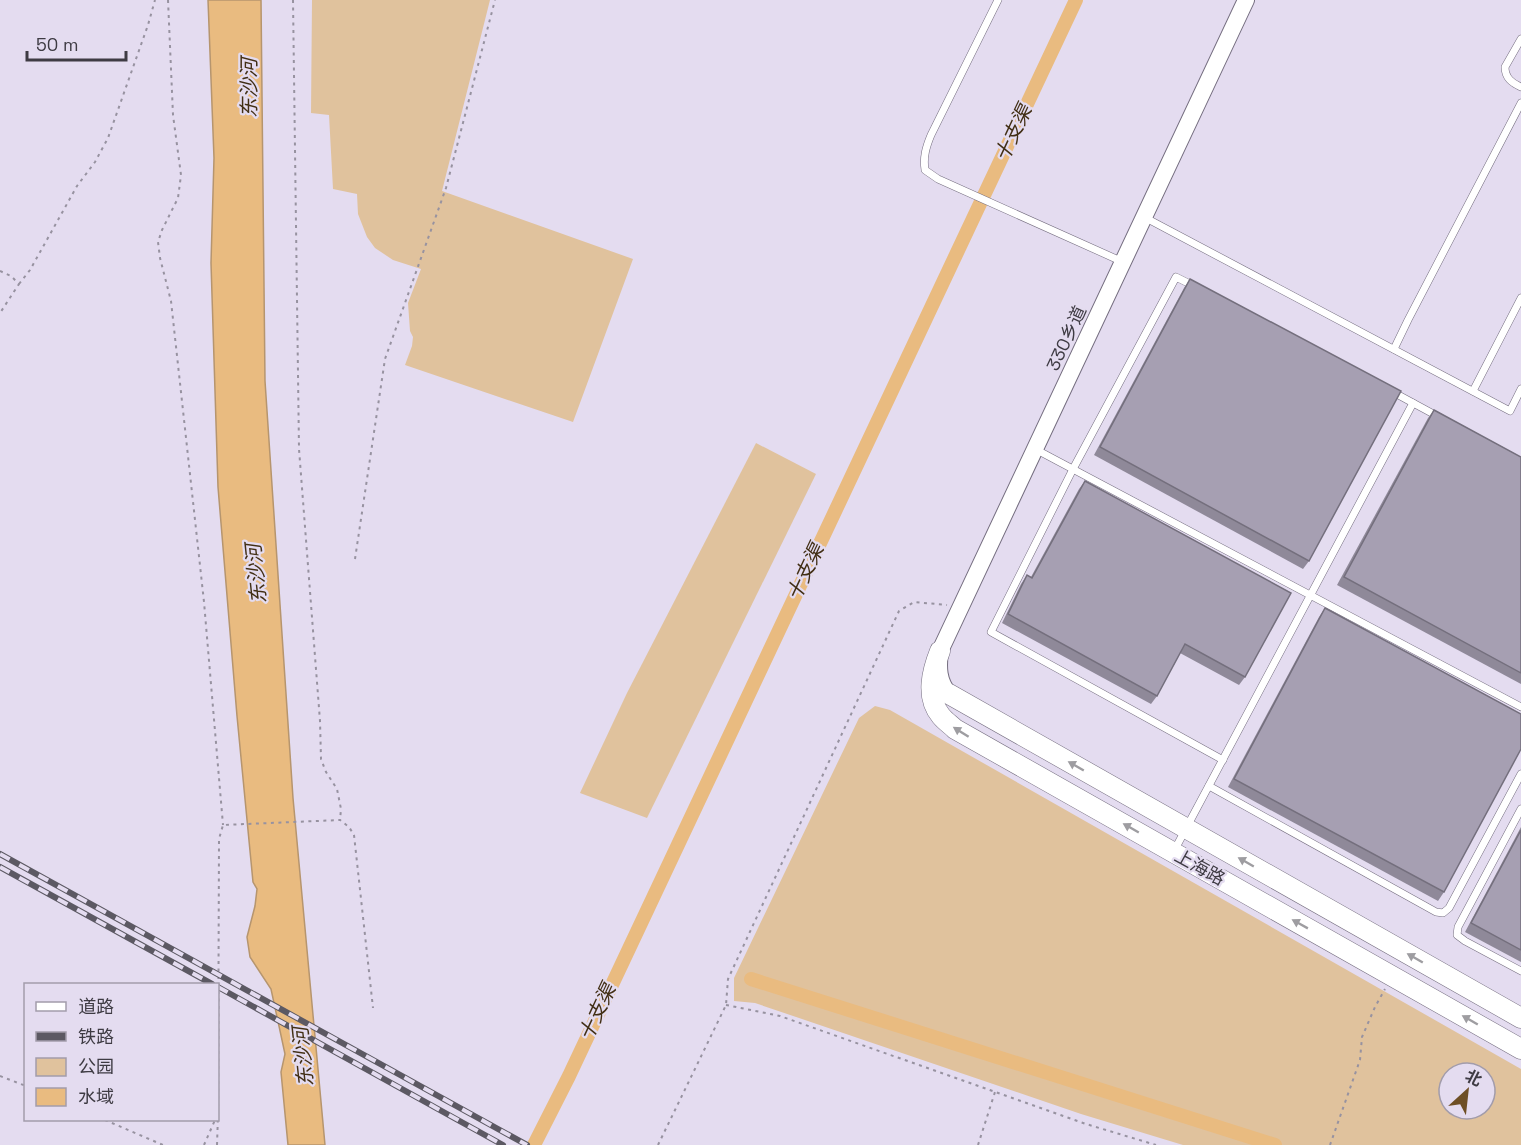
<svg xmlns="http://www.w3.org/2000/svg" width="1521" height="1145" font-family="'Space Grotesk','Noto Sans SC',sans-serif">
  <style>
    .green { fill: #e0c29d; fill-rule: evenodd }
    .water { fill: #e9bb80; stroke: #b6956e; stroke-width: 1.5 }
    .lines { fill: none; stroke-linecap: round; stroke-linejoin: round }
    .canal { stroke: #e9bb80; stroke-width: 14 }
    .service-casing { stroke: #746d7f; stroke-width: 8 }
    .tertiary-casing { stroke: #746d7f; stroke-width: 18 }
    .secondary-casing { stroke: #746d7f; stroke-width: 21 }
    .path { stroke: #9792a0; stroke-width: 2; stroke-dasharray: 3 4.5; stroke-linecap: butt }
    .service { stroke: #fff; stroke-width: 7 }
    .tertiary { stroke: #fff; stroke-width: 16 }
    .secondary { stroke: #fff; stroke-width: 20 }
    .rail-casing { stroke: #5c5963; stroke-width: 6 }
    .rail { stroke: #e4dcf0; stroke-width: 4; stroke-dasharray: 11; stroke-linecap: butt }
    .wall { fill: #8f8999 }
    .building { fill: #a69fb2; stroke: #746f7d; stroke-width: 1.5 }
    .oneway { fill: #9e9da1 }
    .labels { text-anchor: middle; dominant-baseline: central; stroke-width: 4.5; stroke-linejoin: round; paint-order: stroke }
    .street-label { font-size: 18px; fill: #3e3b43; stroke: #e4dcf0 }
    .water-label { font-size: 20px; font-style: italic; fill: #422f15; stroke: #e4dcf0 }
  </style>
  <rect width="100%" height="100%" fill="#e4dcf0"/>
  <g class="green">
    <path d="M312 0H490L442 191 633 259 573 422 405 365 412 346 413 337 410 331 408 303 421 269 393 260 375 248 367 237 358 214 357 194 333 189 329 115 311 113Z"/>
    <path d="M756 443 816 474 647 818 580 793 627 693Z"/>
    <path d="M875 706 890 710 1521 1069V1145H1183L1081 1114 755 1003 734 1001V978L859 718ZM1449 1073H1485V1109H1449Z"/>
  </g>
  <path class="water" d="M208 0H261L265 381 293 798 325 1145H288L281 1072 285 1054 271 989 250 957 247 937 255 906 257 889 253 882 237 716 218 487 211 263 214 158Z"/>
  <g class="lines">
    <g class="canal">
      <path d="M751 979 1275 1145"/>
      <path d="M534 1145 569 1076 1076 0"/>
    </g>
    <g class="service-casing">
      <g id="service">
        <path d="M998 0 931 135C926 147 923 157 925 170L938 179 1123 262"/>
        <path d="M1521 39 1505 67C1505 78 1512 83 1521 87"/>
        <path d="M1144 217 1510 411 1521 389"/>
        <path d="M1196 287 1176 277 1073 469 991 632 1223 760"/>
        <path d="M1394 349 1408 320 1521 103"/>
        <path d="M1391 391 1439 417"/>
        <path d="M1473 391 1521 298"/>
        <path d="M1035 449 1521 707"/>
        <path d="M1209 786 1436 912 1443 913 1449 908 1521 774"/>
        <path d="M1521 809 1458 927 1457 935 1465 941 1521 971"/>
        <path d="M1174 851 1413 403"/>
      </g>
    </g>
    <g class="tertiary-casing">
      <path id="tertiary" d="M949 694C938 681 938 667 940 651L1246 0"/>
    </g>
    <g class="secondary-casing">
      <g id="secondary">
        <path d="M940 651C932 671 925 697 941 716 945 721 951 725 955 729L1521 1049"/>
        <path d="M949 694 1521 1018"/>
      </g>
    </g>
    <g class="path">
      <path d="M168 0 173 115 181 175 178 198 162 230 158 242 160 258 171 301 204 602 223 825"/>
      <path d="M293 0 299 449 320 721 321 759 326 772 337 789 341 809 340 820"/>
      <path d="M0 271 11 276 19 284 0 313"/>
      <path d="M19 284 30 270 77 186 95 162 108 138 148 25 155 0"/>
      <path d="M355 559 385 359 446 188 495 0"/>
      <path d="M726 1005 780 1016 1086 1124 1156 1145"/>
      <path d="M0 1076 26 1086"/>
      <path d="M218 1114 219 839 223 825 340 820 349 827 354 835 373 1008"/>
      <path d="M105 1120 163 1145"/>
      <path d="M204 1145 215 1120"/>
      <path d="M217 1145 218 1115"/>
      <path d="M658 1145 726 1005 728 979 899 611 914 602 947 605"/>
      <path d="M978 1145 995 1092"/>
      <path d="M1330 1145 1360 1060 1362 1037 1375 1007 1385 989"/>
    </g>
    <use href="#service" class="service"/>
    <use href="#tertiary" class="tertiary"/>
    <use href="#secondary" class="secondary"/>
    <g class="rail-casing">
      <g id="rail">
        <path d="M0 854 527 1145"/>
        <path d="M0 867 212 984"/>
        <path d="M218 987 503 1145"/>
      </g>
    </g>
    <use href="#rail" class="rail"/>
  </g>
  <g class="wall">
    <path d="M1190 279 1309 561 1303 569 1094 455 1184 288Z"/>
    <path d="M1434 410 1521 457V684L1337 585 1428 418Z"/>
    <path d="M1085 481 1245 677 1239 685 1180 653 1157 696 1151 704 1002 623 1021 584 1027 575 1031 577 1079 489Z"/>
    <path d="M1325 608 1444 892 1438 901 1228 787 1319 617Z"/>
    <path d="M1521 827V962L1465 932Z"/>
  </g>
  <g class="building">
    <path d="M1190 279 1401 391 1309 561 1100 447Z"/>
    <path d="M1434 410 1521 457V673L1344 577Z"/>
    <path d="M1085 481 1291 593 1245 677 1185 644 1157 696 1008 614 1027 575 1032 578Z"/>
    <path d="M1325 608 1521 714V749L1444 892 1234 779Z"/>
    <path d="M1521 830V950L1471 923Z"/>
  </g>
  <defs><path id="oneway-solid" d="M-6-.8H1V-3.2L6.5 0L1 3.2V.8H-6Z" transform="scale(1.5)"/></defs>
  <g class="oneway">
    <use href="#oneway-solid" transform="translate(961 732) rotate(-148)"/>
    <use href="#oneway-solid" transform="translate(1076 766) rotate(-150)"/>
    <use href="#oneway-solid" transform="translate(1131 828) rotate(-150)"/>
    <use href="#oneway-solid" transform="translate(1246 862) rotate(-150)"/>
    <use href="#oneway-solid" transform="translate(1300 924) rotate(-151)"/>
    <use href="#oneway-solid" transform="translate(1415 958) rotate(-150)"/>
    <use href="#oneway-solid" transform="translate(1470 1020) rotate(-150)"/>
  </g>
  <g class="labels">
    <g class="street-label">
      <text transform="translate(1066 338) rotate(-65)">330乡道</text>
      <text transform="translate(1200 867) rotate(29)">上海路</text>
    </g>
    <g class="water-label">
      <text transform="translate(249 88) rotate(-90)">东沙河</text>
      <text transform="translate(1013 133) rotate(-65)">十支渠</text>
      <text transform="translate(805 572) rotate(-65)">十支渠</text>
      <text transform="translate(256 574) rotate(-96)">东沙河</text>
      <text transform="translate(597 1012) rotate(-65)">十支渠</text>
      <text transform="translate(303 1057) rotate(-96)">东沙河</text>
    </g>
  </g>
  <rect x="24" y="983" width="195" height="138" fill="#e4dcf0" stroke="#a29cab" stroke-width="1.5"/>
  <rect x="36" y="1002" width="30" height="9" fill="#ffffff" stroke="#a29cab" stroke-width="1.5"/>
  <text x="78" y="1013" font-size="18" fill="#3e3b43">道路</text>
  <rect x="36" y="1032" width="30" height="9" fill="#5c5963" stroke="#a29cab" stroke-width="1.5"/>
  <text x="78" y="1043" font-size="18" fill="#3e3b43">铁路</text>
  <rect x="36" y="1058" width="30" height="18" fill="#e0c29d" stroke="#a29cab" stroke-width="1.5"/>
  <text x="78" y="1073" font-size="18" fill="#3e3b43">公园</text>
  <rect x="36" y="1088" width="30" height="18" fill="#e9bb80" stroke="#a29cab" stroke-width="1.5"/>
  <text x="78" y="1103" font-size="18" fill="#3e3b43">水域</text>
  <g transform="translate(1467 1091) rotate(27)"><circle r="28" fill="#e4dcf0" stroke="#a29cab" stroke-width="1.5"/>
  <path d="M0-4.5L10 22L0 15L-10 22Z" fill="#6e4f25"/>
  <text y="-9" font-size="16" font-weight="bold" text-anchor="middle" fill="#3e3b43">北</text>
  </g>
  <path d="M27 51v9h99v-9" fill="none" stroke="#3e3b43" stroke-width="3"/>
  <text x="36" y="51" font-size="18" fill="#3e3b43" stroke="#e4dcf0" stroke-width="4.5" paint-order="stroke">50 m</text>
</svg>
